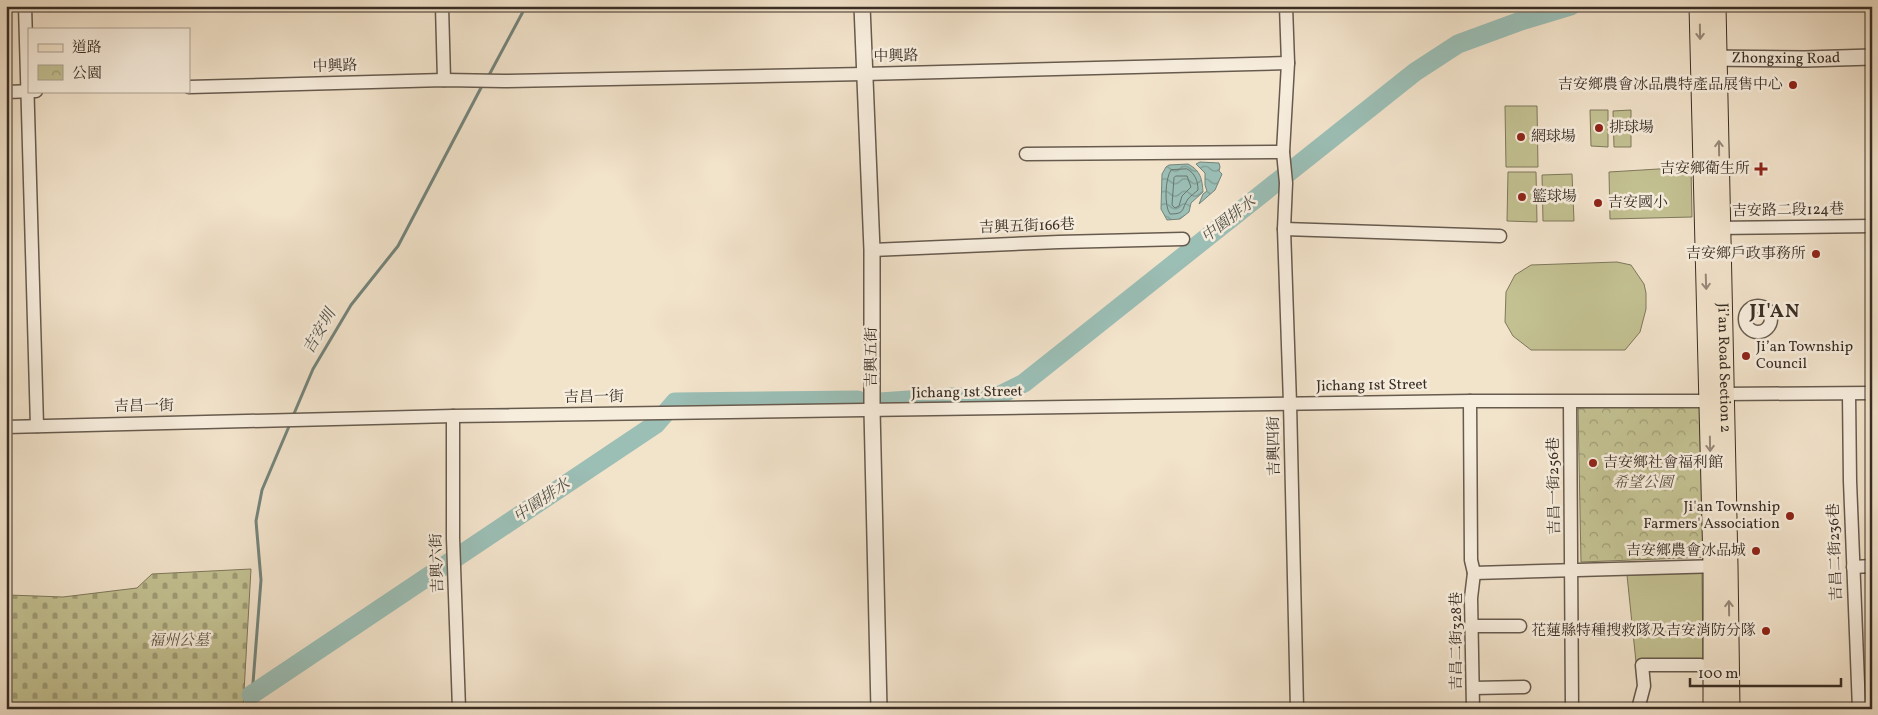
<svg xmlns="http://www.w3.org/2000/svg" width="1878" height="715" font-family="Vollkorn,'Noto Serif TC',serif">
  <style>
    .green { fill: #c3c192; stroke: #7e785c }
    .cemetery { fill: url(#cemetery-stones); stroke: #7e785c }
    .park { fill: url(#park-crowns); stroke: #7e785c }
    .water { fill: url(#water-waves); stroke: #74847b }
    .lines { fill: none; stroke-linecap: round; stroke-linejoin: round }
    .shore { stroke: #6a766d; stroke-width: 1 }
    .stream { stroke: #74847b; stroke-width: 3 }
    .river { stroke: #9bbeb5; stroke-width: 19 }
    .minor-casing { stroke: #675b4e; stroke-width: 15 }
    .tertiary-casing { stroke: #675b4e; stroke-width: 18 }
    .primary-casing { stroke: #392e25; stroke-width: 21 }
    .minor { stroke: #f7eddd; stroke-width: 12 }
    .tertiary { stroke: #f7eddd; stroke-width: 15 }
    .primary { stroke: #f2e3cb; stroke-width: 19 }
    .oneway { stroke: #968878 }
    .poi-dot { fill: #8f2418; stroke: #f7eddd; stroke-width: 2 }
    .labels { text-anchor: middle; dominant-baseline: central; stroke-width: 5; stroke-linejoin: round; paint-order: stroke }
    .street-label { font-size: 15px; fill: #392e25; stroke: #f7eddd }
    .poi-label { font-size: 15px; fill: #392e25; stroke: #f7eddd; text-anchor: end }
    .park-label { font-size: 15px; font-style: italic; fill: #5c5340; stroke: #f7eddd }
    .water-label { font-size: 16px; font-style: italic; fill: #525249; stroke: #f7eddd }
    .district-label { font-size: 20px; font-weight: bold; letter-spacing: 1px; fill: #392e25; stroke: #f7eddd }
  </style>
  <defs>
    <pattern id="cemetery-stones" width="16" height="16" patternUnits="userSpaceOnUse" patternTransform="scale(1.25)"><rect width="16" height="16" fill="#c3c192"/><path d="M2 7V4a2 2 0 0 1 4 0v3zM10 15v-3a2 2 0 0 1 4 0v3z" fill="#9f9d77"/></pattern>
    <pattern id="park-crowns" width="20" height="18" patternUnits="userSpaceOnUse" patternTransform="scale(1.25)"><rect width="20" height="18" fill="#c3c192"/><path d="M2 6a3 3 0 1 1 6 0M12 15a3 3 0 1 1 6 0" fill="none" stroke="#9f9d77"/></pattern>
    <pattern id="water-waves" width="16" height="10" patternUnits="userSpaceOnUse" patternTransform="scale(1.25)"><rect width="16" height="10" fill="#9bbeb5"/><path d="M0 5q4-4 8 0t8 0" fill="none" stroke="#7f9b93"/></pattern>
  </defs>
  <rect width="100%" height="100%" fill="#f2e3cb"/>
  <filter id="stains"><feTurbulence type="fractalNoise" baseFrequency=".004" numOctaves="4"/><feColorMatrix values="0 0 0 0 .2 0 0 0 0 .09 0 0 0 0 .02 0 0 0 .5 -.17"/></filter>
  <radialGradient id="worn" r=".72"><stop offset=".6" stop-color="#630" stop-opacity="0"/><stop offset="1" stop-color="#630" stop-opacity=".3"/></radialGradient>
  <g class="green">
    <path d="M1505 106H1537L1538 167H1506Z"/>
    <path d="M1590 110H1608V147L1591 146Z"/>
    <path d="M1631 110V147H1614L1613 111Z"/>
    <path d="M1691 167 1692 217 1610 219 1609 172Z"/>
    <path d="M1508 172H1536L1537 222 1507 221Z"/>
    <path d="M1572 174 1574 221H1543L1542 175Z"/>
    <path d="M1617 262 1631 265 1644 284 1646 293V309L1640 332 1625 350H1531L1513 336 1505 322 1506 292 1515 275 1531 265Z"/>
    <path d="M1702 573 1703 663 1636 662 1627 575Z"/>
  </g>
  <path class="cemetery" d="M6 538 9 595 63 597 137 588 152 574 251 569 243 709H10L6 704Z"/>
  <path class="park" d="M1706 405 1709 557 1581 562 1578 408Z"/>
  <g class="water">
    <path d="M1200 162 1219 163 1220 167 1219 171 1222 174 1215 190 1199 204 1203 194 1207 191 1205 185V173L1196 164Z"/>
    <path d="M1188 164C1201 171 1202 179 1203 192L1191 203 1189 212 1180 219 1167 220 1161 209 1162 174 1166 167 1169 165Z"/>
  </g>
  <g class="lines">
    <g class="shore">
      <path d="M1187 169C1195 173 1198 181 1198 190 1195 193 1190 196 1188 199 1181 209 1186 214 1170 214 1164 206 1165 178 1171 170Z"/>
      <path d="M1176 176H1187L1191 187 1182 196 1179 206 1175 208 1172 205 1174 178Z"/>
    </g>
    <g class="stream">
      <path d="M488 77 526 6"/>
      <path d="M293 416 313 369 351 305 398 246 483 84"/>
      <path d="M251 709 261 580 256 521 262 490 290 424"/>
    </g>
    <g class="river">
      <path d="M880 402 952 397H996L1024 383 1415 72 1458 44 1518 22 1571 6"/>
      <path d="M251 695 656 424 675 402 858 400"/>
    </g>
    <g class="minor-casing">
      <g id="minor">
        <path d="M25 6 37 426"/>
        <path d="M442 6 444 80"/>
        <path d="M1286 6 1288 63 1283 152 1286 183 1284 229 1290 403 1297 709"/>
        <path d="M189 87 444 80 504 81 864 74 1288 63"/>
        <path d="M6 92 36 91"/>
        <path d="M1026 154 1283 152"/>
        <path d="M1714 228 1872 226"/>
        <path d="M1284 229 1500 236"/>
        <path d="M872 250 1059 242 1183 239"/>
        <circle cx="1758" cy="319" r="13"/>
        <path d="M1849 394 1850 481 1859 709"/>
        <path d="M1470 401 1471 560 1474 573 1721 566"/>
        <path d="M1570 402 1572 709"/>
        <path d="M453 416V538L459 709"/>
        <path d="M6 427 453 416 1470 401H1709L1723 394 1872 393"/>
        <path d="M1853 567 1872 566"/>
        <path d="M1471 626H1520"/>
        <path d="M1473 688 1524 687"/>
        <path d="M1473 709 1471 598 1474 573"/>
        <path d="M1638 709 1644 686 1642 665H1701"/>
      </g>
    </g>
    <g class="tertiary-casing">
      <g id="tertiary">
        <path d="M862 6 872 250V410L879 709"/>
        <path id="s1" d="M1707 58 1805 59 1872 57"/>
      </g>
    </g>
    <g class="primary-casing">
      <g id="primary">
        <path d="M1699 6 1713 566V709"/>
        <path id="s2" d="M1716 6 1728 566 1730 709"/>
      </g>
    </g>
    <use href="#minor" class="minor"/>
    <use href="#tertiary" class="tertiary"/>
    <use href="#primary" class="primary"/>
  </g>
  <defs><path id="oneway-shaft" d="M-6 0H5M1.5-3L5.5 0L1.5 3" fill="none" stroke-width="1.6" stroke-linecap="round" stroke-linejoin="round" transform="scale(1.25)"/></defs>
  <g class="oneway">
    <use href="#oneway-shaft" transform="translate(1700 32) rotate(89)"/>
    <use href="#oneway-shaft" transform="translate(1719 148) rotate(-91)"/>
    <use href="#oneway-shaft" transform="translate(1706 282) rotate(88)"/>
    <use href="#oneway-shaft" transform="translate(1710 444) rotate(89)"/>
    <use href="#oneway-shaft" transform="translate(1729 608) rotate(-91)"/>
  </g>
  <g class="poi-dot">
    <circle cx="1793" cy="85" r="5"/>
    <circle cx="1599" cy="128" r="5"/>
    <circle cx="1521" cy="137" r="5"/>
    <path d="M1758.5 161.5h5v5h5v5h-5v5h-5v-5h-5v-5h5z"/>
    <circle cx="1522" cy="197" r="5"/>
    <circle cx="1598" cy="203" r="5"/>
    <circle cx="1816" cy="254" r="5"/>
    <circle cx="1746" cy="356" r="5"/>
    <circle cx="1593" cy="463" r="5"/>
    <circle cx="1790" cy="516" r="5"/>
    <circle cx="1756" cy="551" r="5"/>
    <circle cx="1766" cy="631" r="5"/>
  </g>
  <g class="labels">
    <g class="street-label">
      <text transform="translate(896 57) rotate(-1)">中興路</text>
      <text stroke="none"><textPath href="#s1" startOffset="79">Zhongxing Road</textPath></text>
      <text transform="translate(335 67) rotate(-2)">中興路</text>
      <text transform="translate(1788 211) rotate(-1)">吉安路二段124巷</text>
      <text transform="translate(1027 227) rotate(-2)">吉興五街166巷</text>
      <text transform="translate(872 357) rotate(-90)">吉興五街</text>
      <text stroke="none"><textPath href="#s2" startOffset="362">Ji’an Road Section 2</textPath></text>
      <text transform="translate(1372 386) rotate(-1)">Jichang 1st Street</text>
      <text transform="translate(967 393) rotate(-1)">Jichang 1st Street</text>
      <text transform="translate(594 398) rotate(-1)">吉昌一街</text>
      <text transform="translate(144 407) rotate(-1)">吉昌一街</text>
      <text transform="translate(1275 446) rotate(-91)">吉興四街</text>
      <text transform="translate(1555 486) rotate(-91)">吉昌一街256巷</text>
      <text transform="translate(1836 552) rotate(-92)">吉昌二街236巷</text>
      <text transform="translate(438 563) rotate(-92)">吉興六街</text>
      <text transform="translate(1457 641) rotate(-90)">吉昌二街328巷</text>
    </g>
    <g class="poi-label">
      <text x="1783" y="85">吉安鄉農會冰品農特產品展售中心</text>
      <text x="1609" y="128" text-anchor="start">排球場</text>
      <text x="1531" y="137" text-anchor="start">網球場</text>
      <text x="1750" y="169">吉安鄉衛生所</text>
      <text x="1532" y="197" text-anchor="start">籃球場</text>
      <text x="1608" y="203" text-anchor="start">吉安國小</text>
      <text x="1806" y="254">吉安鄉戶政事務所</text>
      <text x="1756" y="347" text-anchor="start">Ji’an Township<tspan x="1756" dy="17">Council</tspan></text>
      <text x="1603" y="463" text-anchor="start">吉安鄉社會福利館</text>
      <text x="1780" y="507">Ji'an Township<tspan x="1780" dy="17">Farmers' Association</tspan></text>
      <text x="1746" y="551">吉安鄉農會冰品城</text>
      <text x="1756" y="631">花蓮縣特種搜救隊及吉安消防分隊</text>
    </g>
    <g class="park-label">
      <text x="1643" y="483">希望公園</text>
      <text x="179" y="641">福州公墓</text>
    </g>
    <g class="water-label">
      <text transform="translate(1229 220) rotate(-38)">中園排水</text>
      <text transform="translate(320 332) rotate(-60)">吉安圳</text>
      <text transform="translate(542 501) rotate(-34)">中園排水</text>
    </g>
    <g class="district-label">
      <text x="1775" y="312">JI'AN</text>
    </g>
  </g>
  <rect width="1878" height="715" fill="none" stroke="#f2e3cb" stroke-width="25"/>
  <rect x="8" y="8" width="1863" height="700" fill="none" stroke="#392e25" stroke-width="2.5"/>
  <rect x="12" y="12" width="1853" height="690" fill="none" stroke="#392e25"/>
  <rect x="28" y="28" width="162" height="65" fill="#f7eddd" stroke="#aba193"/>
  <rect x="38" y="44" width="25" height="8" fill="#f2e3cb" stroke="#aba193"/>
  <text x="72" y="52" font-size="15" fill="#392e25">道路</text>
  <rect x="38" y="65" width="25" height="15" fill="url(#park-crowns)" stroke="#aba193"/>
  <text x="72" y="78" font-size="15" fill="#392e25">公園</text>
  <path d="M1690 678v8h151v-8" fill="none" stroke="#392e25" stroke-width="2.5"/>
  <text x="1698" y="678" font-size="15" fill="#392e25" stroke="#f7eddd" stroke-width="4" paint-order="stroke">100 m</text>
  <rect width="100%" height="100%" filter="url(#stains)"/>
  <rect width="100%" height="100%" fill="url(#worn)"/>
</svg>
